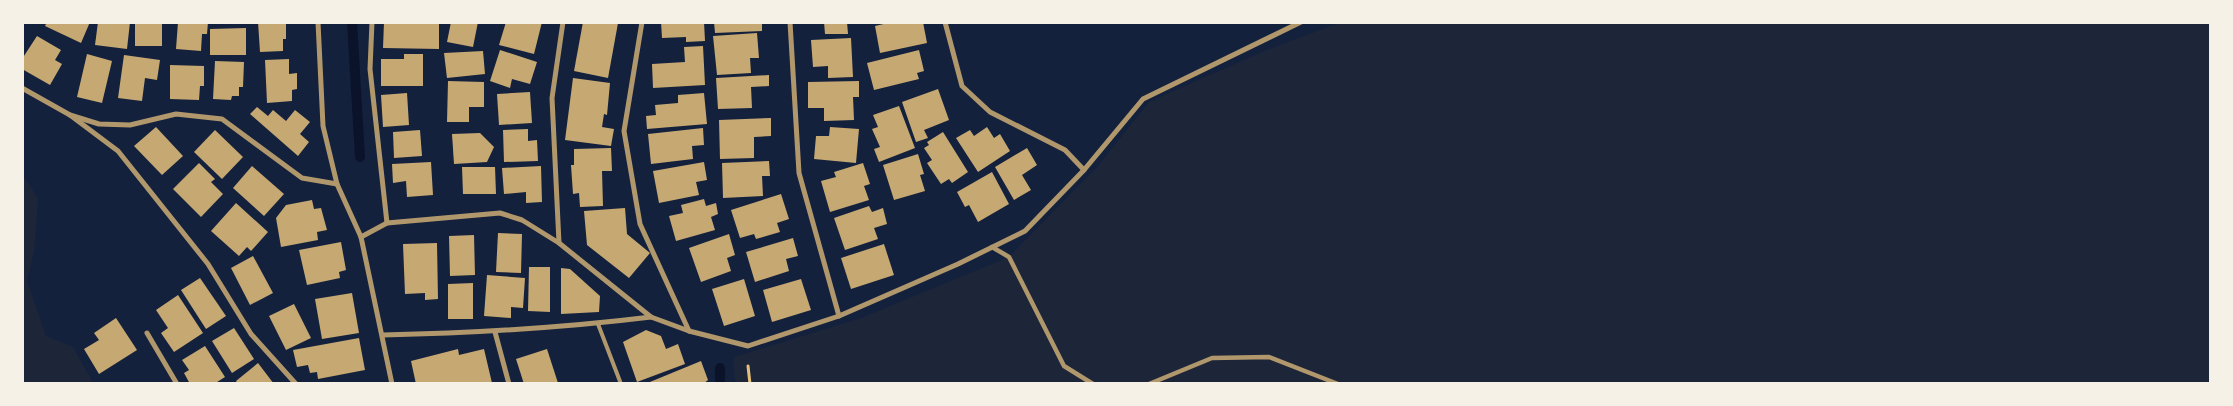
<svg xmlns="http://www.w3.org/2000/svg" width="2233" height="406" font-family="Figtree,sans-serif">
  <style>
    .green { fill: #1d2539 }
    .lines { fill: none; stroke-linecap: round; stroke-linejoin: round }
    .stream { stroke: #0b132b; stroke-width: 10 }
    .building { fill: #c6a872 }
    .path { stroke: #e5c07b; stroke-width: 3 }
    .service { stroke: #b1986c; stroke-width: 4 }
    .pedestrian { stroke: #b1986c; stroke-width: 4.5 }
    .minor { stroke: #b1986c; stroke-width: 5 }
  </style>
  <rect width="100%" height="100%" fill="#14213d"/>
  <g class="green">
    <path d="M1339 23H2210V383L736 384 733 367 734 357 861 318 1009 257 1098 166 1149 102 1269 49Z"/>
    <path d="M22 177 25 178 38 199 34 252 27 281 46 336 73 347 93 383H23Z"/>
  </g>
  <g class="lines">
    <g class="stream">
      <path d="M352 22 360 157"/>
      <path d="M720 368V384"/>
    </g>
  </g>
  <g class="building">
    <path d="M47 22H90L81 43 45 26Z"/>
    <path d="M98 22H130L127 49 95 45Z"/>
    <rect x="135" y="22" width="27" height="24"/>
    <path d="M178 22H208L207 34H202L201 51 176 49Z"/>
    <path d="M258 22H286V39H283V51L260 52Z"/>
    <path d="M384 22 439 23V49L383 48Z"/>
    <path d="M451 22H478L473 47 447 42Z"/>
    <path d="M506 22H542L534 54 499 45Z"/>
    <path d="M583 22 618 23 608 78 574 71Z"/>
    <path d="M661 22H704L705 41 686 42V37L662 38Z"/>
    <path d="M714 22H762V31L715 33Z"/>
    <path d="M824 22H847L848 34H825Z"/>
    <path d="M892 22H923L927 43 880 53 875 26Z"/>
    <path d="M246 28V55H210V29Z"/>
    <path d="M757 33 759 58H750L751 73 717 75 713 36Z"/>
    <path d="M37 36 61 50 55 60 62 64 50 85 22 69V59Z"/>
    <path d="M851 38 853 77 828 78V66L813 67 811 40Z"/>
    <path d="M703 46 705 85 653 88 652 64 685 62 684 47Z"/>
    <path d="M500 50 537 62 530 84 512 79 510 88 490 81Z"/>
    <path d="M919 50 924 71 917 73 919 79 874 90 867 63Z"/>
    <path d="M483 51 485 74 447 78 444 53Z"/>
    <path d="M87 54 112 61 102 103 77 97Z"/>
    <path d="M404 54H423V86H381V59H404Z"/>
    <path d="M124 55 160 60 157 80 145 78 142 101 118 98Z"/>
    <path d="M289 59V74L297 73V89L292 90V101L267 103 265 60Z"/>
    <path d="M215 61 244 62 243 87H239V96H232L231 100 213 99Z"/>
    <path d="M170 65 204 66V86H200L199 100 170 99Z"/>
    <path d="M769 75V86L751 87 752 108 718 109 716 78Z"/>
    <path d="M573 78 610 83 607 115 604 114 602 127 614 129 611 146 565 140Z"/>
    <path d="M448 81 484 82V107H469V122H447Z"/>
    <path d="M859 81V97H853L854 120 824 121V108H808V82Z"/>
    <path d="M938 89 949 120 924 130 928 138 916 142 902 102Z"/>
    <path d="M530 92 532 123 499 125 497 94Z"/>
    <path d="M407 93 409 125 383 127 381 95Z"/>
    <path d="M704 93 707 124 647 129 646 116 656 115 655 105 678 103V95Z"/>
    <path d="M899 106 915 148 879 162 874 149 880 147 872 129 878 127 873 115Z"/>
    <path d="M257 107 268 116 273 110 286 121 295 110 310 122 300 134 309 142 298 156 250 114Z"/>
    <path d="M771 118V136L754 137V158L720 159 719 120Z"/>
    <path d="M156 127 183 156 162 175 134 146Z"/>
    <path d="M830 127 859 129 856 163 814 159 816 136H829Z"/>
    <path d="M987 127 994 138 1000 134 1010 151 978 172 956 138 970 130 974 136Z"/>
    <path d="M703 128 704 145 692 146 693 159 651 164 648 134Z"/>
    <path d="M528 129V141L537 140 538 161 504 162 503 130Z"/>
    <path d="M215 130 243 157 222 179 194 152Z"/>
    <path d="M420 130 422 156 394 158 393 132Z"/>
    <path d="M943 132 968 172 952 183 949 179 941 184 927 163 932 160 924 148 929 145 927 142Z"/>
    <path d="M480 133 494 147 487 162 454 164 452 134Z"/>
    <path d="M611 148 612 171H602L603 206 580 207 579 193 573 194 571 165H574V149Z"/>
    <path d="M1027 148 1037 165 1022 175 1031 190 1014 200 995 167Z"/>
    <path d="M918 154 924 174 920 175 925 191 894 200 883 165Z"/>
    <path d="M769 161 770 176H762L763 196 723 198 722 163Z"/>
    <path d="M431 162 433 195 407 197 406 181 393 183 392 164Z"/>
    <path d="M704 162 707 180 696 182 699 195 659 203 653 171Z"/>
    <path d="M199 163 215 179 211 182 223 194 201 217 173 189Z"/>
    <path d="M863 163 870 184 864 186 869 200 830 212 821 181 836 177 834 172Z"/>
    <path d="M252 166 284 194 264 216 233 188Z"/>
    <path d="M541 166 542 202 526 203V192L504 194 502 168Z"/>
    <path d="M462 167H495L496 194H463Z"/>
    <path d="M992 172 1009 204 978 222 969 205 965 207 957 192Z"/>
    <path d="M781 194 789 219 777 223 780 232 756 239 754 234 740 238 731 210Z"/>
    <path d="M704 199 706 206 716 203 718 214 711 217 715 230 676 241 669 216 683 213 681 205Z"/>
    <path d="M312 200 314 209 321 208 327 230 317 232 318 240 281 247 276 218 286 205Z"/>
    <path d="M236 203 268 232 251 251 247 247 239 256 211 231Z"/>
    <path d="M869 206 872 212 883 208 887 224 874 228 878 239 845 250 834 218Z"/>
    <path d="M625 208 627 234 650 253 629 278 587 245 584 211Z"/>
    <path d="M498 233 522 234 521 273 496 272Z"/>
    <path d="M729 234 735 255 727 258 731 271 701 282 689 248Z"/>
    <path d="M474 235 475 275 450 276 449 236Z"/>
    <path d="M793 238 798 256 786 259 789 271 755 282 746 252Z"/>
    <path d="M341 242 346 270 339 272 340 278 307 285 299 250Z"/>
    <path d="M437 243 438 299 425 300V293L405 294 403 244Z"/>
    <path d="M884 244 894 275 851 289 841 258Z"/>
    <path d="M253 256 273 293 250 305 231 268Z"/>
    <path d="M529 267H550V312L528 311Z"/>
    <path d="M561 268 570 269 600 296 599 312 561 314Z"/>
    <path d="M487 275 525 278 523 308 511 307V318L484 316Z"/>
    <path d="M200 278 226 316 206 329 181 290Z"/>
    <path d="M744 279 755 316 724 326 712 289Z"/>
    <path d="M801 279 811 310 772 322 763 290Z"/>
    <path d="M473 283V319H448V284Z"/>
    <path d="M352 293 359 333 322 339 315 299Z"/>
    <path d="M178 295 203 333 174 352 161 333 168 328 156 310Z"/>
    <path d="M294 304 311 338 286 350 269 316Z"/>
    <path d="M116 318 137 350 99 374 84 349 99 340 94 333Z"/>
    <path d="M234 328 254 359 232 373 212 341Z"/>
    <path d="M646 330 661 336 666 349 678 344 685 364 637 382 623 342Z"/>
    <path d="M359 338 365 370 318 379 317 372 310 373 308 365 297 367 293 350Z"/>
    <path d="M205 346 225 377 214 384H190L184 373 189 370 182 360Z"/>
    <path d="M458 349 459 355 484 349 492 383 416 384 411 361Z"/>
    <path d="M547 349 558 383 524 384 516 359Z"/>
    <path d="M701 361 708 380 703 384H645Z"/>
    <path d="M258 363 274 384H238L236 381Z"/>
  </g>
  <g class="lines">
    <path class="path" d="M748 366 750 384"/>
    <path class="service" d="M598 324 621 384"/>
    <g class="pedestrian">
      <path d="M992 247 1009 257 1064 366 1093 384"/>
      <path d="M1149 384 1212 358 1269 357 1338 384"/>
    </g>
    <g class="minor">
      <path d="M318 22 323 126 337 184 361 237 392 384"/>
      <path d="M372 22 370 69 387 223"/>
      <path d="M642 22 624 131 640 224 689 331"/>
      <path d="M790 22 799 173 839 316"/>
      <path d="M945 22 962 86 990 112 1065 150 1084 170"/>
      <path d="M22 88 70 115 99 124 130 125 176 114 222 119 302 178 337 184"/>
      <path d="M70 115 118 151 208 264 251 334 296 384"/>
      <path d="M361 237 387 223 500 213 522 220 559 243 651 317 689 331 748 346 839 316 958 264 1025 231 1084 170 1143 99 1301 22"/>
      <path d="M559 243 552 98 563 22"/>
      <path d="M495 332 509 384"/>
      <path d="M147 333 177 384"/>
      <path d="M383 335C473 333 562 328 651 317"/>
    </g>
  </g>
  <rect width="2233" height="406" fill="none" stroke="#f6f1e7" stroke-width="48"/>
</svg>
